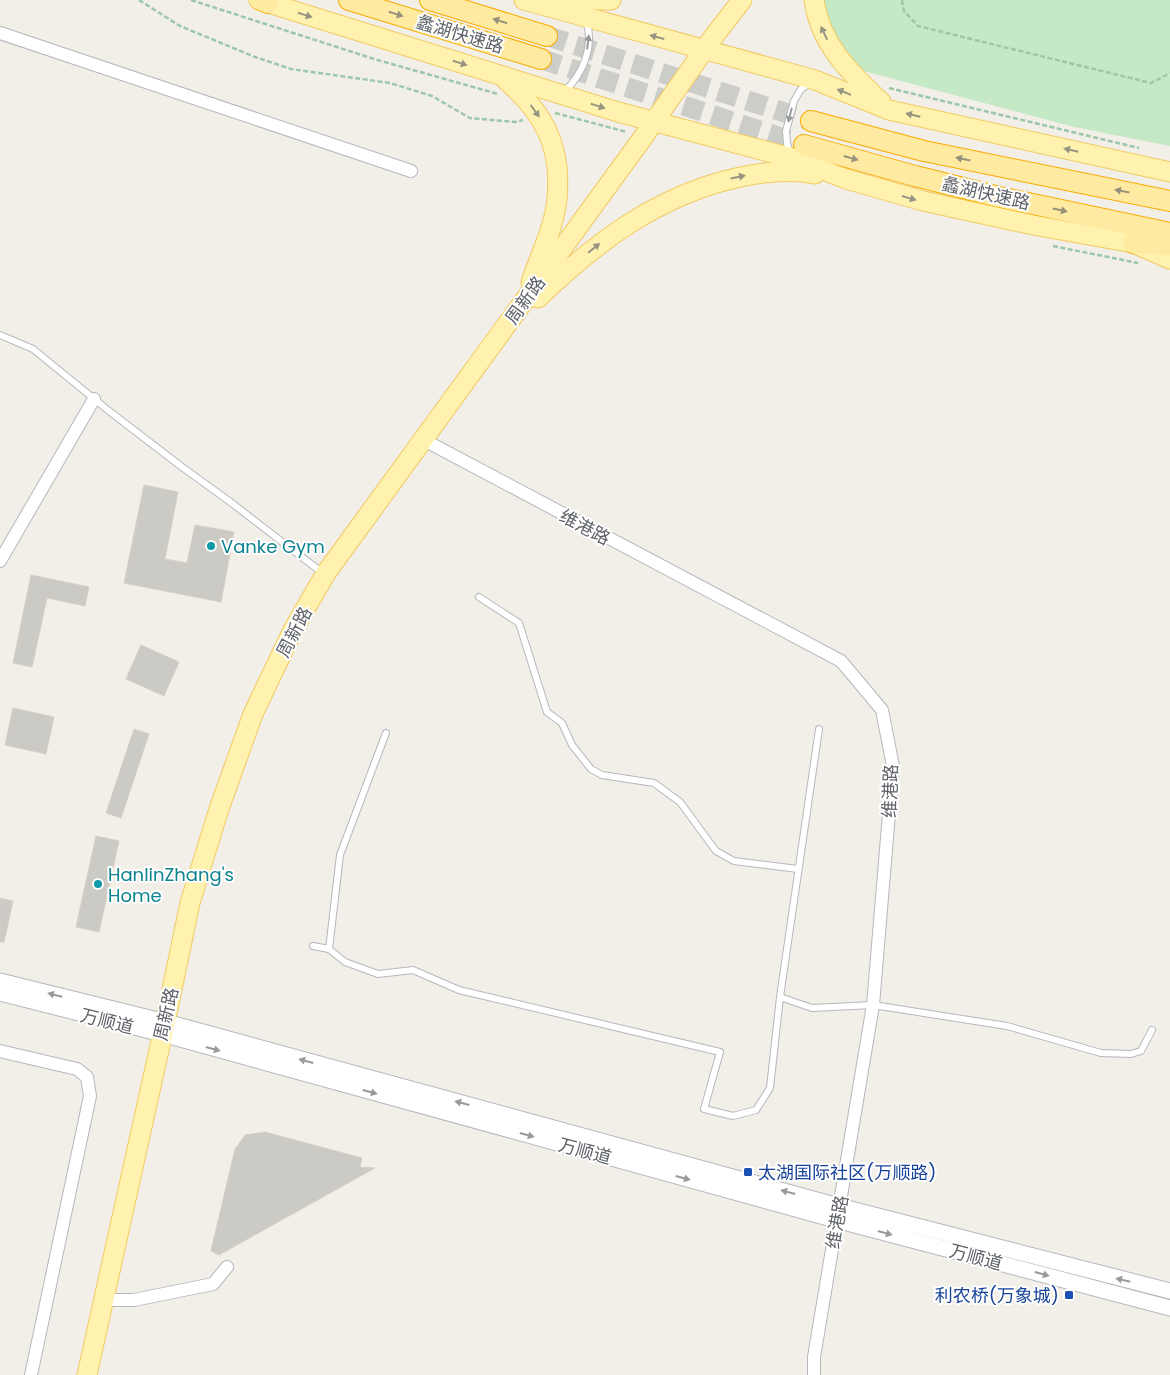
<svg xmlns="http://www.w3.org/2000/svg" width="1170" height="1375" font-family="Poppins,'Noto Sans SC',sans-serif">
  <style>
    .green { fill: #c5e8c5 }
    .building { fill: #cccac5; stroke: #d6d1c6 }
    .lines { fill: none; stroke-linecap: round; stroke-linejoin: round }
    .trunk-tunnel { stroke: #ccccc8; stroke-width: 20; stroke-dasharray: 20 10; stroke-linecap: butt }
    .service-casing { stroke: #b5b8bc; stroke-width: 8 }
    .minor-casing { stroke: #b5b8bc; stroke-width: 14 }
    .tertiary-casing { stroke: #b5b8bc; stroke-width: 17 }
    .primary-casing { stroke: #f2c960; stroke-width: 21 }
    .trunk-casing { stroke: #f9ab00; stroke-width: 22 }
    .path { stroke: #9cc7a9; stroke-width: 2.5; stroke-dasharray: 5 2.5; stroke-linecap: butt }
    .service { stroke: #fff; stroke-width: 6 }
    .minor { stroke: #fff; stroke-width: 12 }
    .tertiary { stroke: #fff; stroke-width: 15 }
    .primary { stroke: #fff2af; stroke-width: 19 }
    .trunk { stroke: #feeaa1; stroke-width: 20 }
    .oneway { fill: #97927c }
    .oneway2 { fill: #979581 }
    .oneway3 { fill: #979a9d }
    .culture-dot { fill: #0f9aa8; stroke: #fff; stroke-width: 2 }
    .transit-dot { fill: #1a4fb4; stroke: #fff; stroke-width: 2 }
    .labels { text-anchor: middle; dominant-baseline: central; stroke-width: 4; stroke-linejoin: round; paint-order: stroke }
    .street-label { font-size: 18px; fill: #5f6368; stroke: #fff }
    .culture-label { font-size: 18px; fill: #0d838f; stroke: #fff; text-anchor: start }
    .transit-label { font-size: 18px; fill: #164399; stroke: #fff; text-anchor: start }
  </style>
  <rect width="100%" height="100%" fill="#f1efe8"/>
  <path class="green" d="M823 0H1170V146L1074 127 856 69 832 37Z"/>
  <g class="building">
    <path d="M144 485 178 492 165 559 187 563 195 525 234 532 221 602 124 583Z"/>
    <path d="M31 575 89 587 85 606 47 598 32 667 13 663Z"/>
    <path d="M141 645 179 662 164 696 126 679Z"/>
    <path d="M13 708 54 717 46 754 5 745Z"/>
    <path d="M134 729 149 734 121 818 106 813Z"/>
    <path d="M96 836 119 841 99 932 76 927Z"/>
    <path d="M0 898 13 901 4 942H0Z"/>
    <path d="M265 1132 362 1158 360 1167 375 1168 219 1255 211 1251 235 1149 245 1135Z"/>
  </g>
  <g class="lines">
    <g class="trunk-tunnel">
      <path d="M547 36 811 121"/>
      <path d="M541 59 804 145"/>
    </g>
    <g class="service-casing">
      <g id="service">
        <path d="M564 92C583 74 595 46 586 20"/>
        <path d="M791 155 787 144 786 131 794 101 801 89 812 82"/>
        <path d="M0 335 33 349 109 411 182 467 229 501 324 574"/>
        <path d="M479 597 519 623 547 712 562 723 572 745 591 769 602 775 654 783 680 802 716 851 734 861 798 869"/>
        <path d="M313 946 329 949 345 962 378 974 413 970 459 990 720 1052 704 1109 733 1116 756 1110 770 1088 780 997 812 1008 873 1005 1007 1026 1101 1053 1131 1054 1141 1051 1152 1030"/>
        <path d="M329 949 340 855 386 733"/>
        <path d="M780 997 819 729"/>
      </g>
    </g>
    <g class="minor-casing">
      <g id="minor">
        <path d="M0 33 411 171"/>
        <path d="M422 439 841 661 882 710 893 766 873 1005 814 1357V1375"/>
        <path d="M0 561 94 399"/>
        <path d="M0 1051 77 1069 87 1077 90 1096 31 1375"/>
        <path d="M107 1300H134L213 1284 227 1267"/>
      </g>
    </g>
    <g class="tertiary-casing">
      <g id="tertiary">
        <path d="M0 981 170 1023 835 1205 1170 1291"/>
        <path d="M0 993 162 1034 832 1219 1170 1308"/>
      </g>
    </g>
    <g class="primary-casing">
      <g id="primary">
        <path d="M259 0 618 112 792 158 846 179 923 201 1033 225 1133 243 1170 259"/>
        <path d="M524 0 815 80 889 110 1170 172"/>
        <path d="M548 0H611"/>
        <path d="M814 0C820 44 850 73 881 102"/>
        <path d="M506 80C544 113 562 147 557 198 555 226 540 255 531 282"/>
        <path d="M538 298C596 242 657 196 736 178 762 172 789 169 815 174"/>
        <path d="M87 1375 165 1023 190 903 219 809 253 714 293 630 326 573 524 301 644 136 711 40 742 0"/>
      </g>
    </g>
    <g class="trunk-casing">
      <g id="trunk">
        <path d="M261 0 268 3"/>
        <path d="M349 0 541 59"/>
        <path d="M430 0 547 36"/>
        <path d="M811 121 924 151 1170 201"/>
        <path d="M804 145 915 176 999 197 1170 233"/>
        <path d="M1133 243 1170 245"/>
      </g>
    </g>
    <g class="path">
      <path d="M139 0 180 26 255 57 291 69 390 83 432 96 470 118 515 122 523 120"/>
      <path d="M191 0 374 59 498 94"/>
      <path d="M902 0 904 11 918 26 1151 83 1170 73"/>
      <path d="M889 88 1139 148"/>
      <path d="M555 113 627 132"/>
      <path d="M1053 246 1138 263"/>
    </g>
    <use href="#service" class="service"/>
    <use href="#minor" class="minor"/>
    <use href="#tertiary" class="tertiary"/>
    <use href="#primary" class="primary"/>
    <use href="#trunk" class="trunk"/>
  </g>
  <defs><path id="oneway-solid" d="M-6-.8H1V-3.2L6.5 0L1 3.2V.8H-6Z" transform="scale(1.25)"/></defs>
  <g class="oneway">
    <use href="#oneway-solid" transform="translate(396 14) rotate(17)"/>
    <use href="#oneway-solid" transform="translate(500 21) rotate(-163)"/>
    <use href="#oneway-solid" transform="translate(851 158) rotate(16)"/>
    <use href="#oneway-solid" transform="translate(963 159) rotate(-168)"/>
    <use href="#oneway-solid" transform="translate(1122 191) rotate(-169)"/>
    <use href="#oneway-solid" transform="translate(1060 210) rotate(12)"/>
  </g>
  <g class="oneway2">
    <use href="#oneway-solid" transform="translate(305 15) rotate(17)"/>
    <use href="#oneway-solid" transform="translate(824 33) rotate(-115)"/>
    <use href="#oneway-solid" transform="translate(657 37) rotate(-165)"/>
    <use href="#oneway-solid" transform="translate(460 63) rotate(17)"/>
    <use href="#oneway-solid" transform="translate(844 92) rotate(-158)"/>
    <use href="#oneway-solid" transform="translate(598 106) rotate(17)"/>
    <use href="#oneway-solid" transform="translate(535 111) rotate(54)"/>
    <use href="#oneway-solid" transform="translate(913 115) rotate(-167)"/>
    <use href="#oneway-solid" transform="translate(1071 150) rotate(-167)"/>
    <use href="#oneway-solid" transform="translate(738 177) rotate(-12)"/>
    <use href="#oneway-solid" transform="translate(909 198) rotate(16)"/>
    <use href="#oneway-solid" transform="translate(594 248) rotate(-39)"/>
  </g>
  <g class="oneway3">
    <use href="#oneway-solid" transform="translate(588 42) rotate(-83)"/>
    <use href="#oneway-solid" transform="translate(790 115) rotate(104)"/>
    <use href="#oneway-solid" transform="translate(55 995) rotate(-166)"/>
    <use href="#oneway-solid" transform="translate(213 1049) rotate(15)"/>
    <use href="#oneway-solid" transform="translate(306 1061) rotate(-165)"/>
    <use href="#oneway-solid" transform="translate(370 1092) rotate(15)"/>
    <use href="#oneway-solid" transform="translate(462 1103) rotate(-165)"/>
    <use href="#oneway-solid" transform="translate(527 1135) rotate(15)"/>
    <use href="#oneway-solid" transform="translate(683 1178) rotate(15)"/>
    <use href="#oneway-solid" transform="translate(788 1192) rotate(-165)"/>
    <use href="#oneway-solid" transform="translate(885 1233) rotate(15)"/>
    <use href="#oneway-solid" transform="translate(1042 1274) rotate(15)"/>
    <use href="#oneway-solid" transform="translate(1123 1280) rotate(-167)"/>
  </g>
  <g class="culture-dot">
    <circle cx="211" cy="546" r="5"/>
    <circle cx="98" cy="884" r="5"/>
  </g>
  <g class="transit-dot">
    <rect x="743" y="1167" width="10" height="10" rx="2.5"/>
    <rect x="1064" y="1290" width="10" height="10" rx="2.5"/>
  </g>
  <g class="labels">
    <g class="street-label">
      <text transform="translate(460 34) rotate(17)">蠡湖快速路</text>
      <text transform="translate(986 193) rotate(13)">蠡湖快速路</text>
      <text transform="translate(525 300) rotate(-54)">周新路</text>
      <text transform="translate(585 527) rotate(28)">维港路</text>
      <text transform="translate(294 632) rotate(-62)">周新路</text>
      <text transform="translate(890 791) rotate(-88)">维港路</text>
      <text transform="translate(166 1014) rotate(-77)">周新路</text>
      <text transform="translate(107 1021) rotate(14)">万顺道</text>
      <text transform="translate(585 1151) rotate(15)">万顺道</text>
      <text transform="translate(837 1222) rotate(-80)">维港路</text>
      <text transform="translate(976 1257) rotate(15)">万顺道</text>
    </g>
    <g class="culture-label">
      <text x="221" y="546">Vanke Gym</text>
      <text x="108" y="874">HanlinZhang's<tspan x="108" dy="21">Home</tspan></text>
    </g>
    <g class="transit-label">
      <text x="758" y="1172">太湖国际社区(万顺路)</text>
      <text x="1059" y="1295" text-anchor="end">利农桥(万象城)</text>
    </g>
  </g>
</svg>
